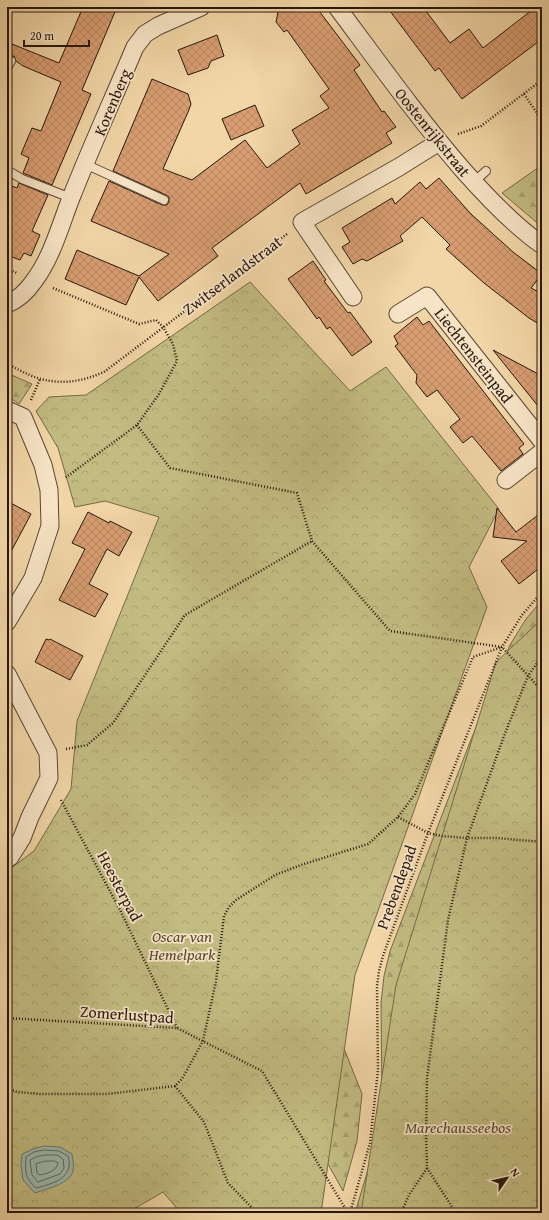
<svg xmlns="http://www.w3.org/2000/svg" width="549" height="1220" font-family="'Gentium Book Plus',serif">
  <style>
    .forest { fill: url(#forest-firs); stroke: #756a48 }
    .park { fill: url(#park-crowns); stroke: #756a48 }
    .water { fill: #9cb8ae; stroke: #6e786e }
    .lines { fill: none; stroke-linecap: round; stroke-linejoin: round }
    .shore { stroke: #62685e; stroke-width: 1 }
    .building { fill: url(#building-cross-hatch); stroke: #28170d }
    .service-casing { stroke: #5a4734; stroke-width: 10 }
    .minor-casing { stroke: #5a4734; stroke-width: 19 }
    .path { stroke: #28170d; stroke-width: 2.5; stroke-dasharray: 1 2; stroke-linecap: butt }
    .service { stroke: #f7e4c6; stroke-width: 8 }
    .minor { stroke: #f7e4c6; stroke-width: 17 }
    .labels { text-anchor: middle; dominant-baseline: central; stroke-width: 3.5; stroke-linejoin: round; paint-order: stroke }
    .street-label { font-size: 16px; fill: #28170d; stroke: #f7e4c6 }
    .park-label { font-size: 16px; font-style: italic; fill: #564930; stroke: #f7e4c6 }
  </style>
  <defs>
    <pattern id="forest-firs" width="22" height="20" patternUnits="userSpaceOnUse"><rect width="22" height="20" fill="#c2bc82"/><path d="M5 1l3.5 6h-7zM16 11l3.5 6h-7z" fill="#a7a16f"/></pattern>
    <pattern id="park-crowns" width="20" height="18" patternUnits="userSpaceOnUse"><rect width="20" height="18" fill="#c2bc82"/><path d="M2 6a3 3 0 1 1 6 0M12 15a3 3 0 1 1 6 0" fill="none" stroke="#a7a16f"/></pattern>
    <pattern id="building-cross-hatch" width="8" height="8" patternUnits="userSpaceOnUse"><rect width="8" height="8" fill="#d89e72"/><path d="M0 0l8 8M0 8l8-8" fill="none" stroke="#b98762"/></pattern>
  </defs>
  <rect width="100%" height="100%" fill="#f2d6a7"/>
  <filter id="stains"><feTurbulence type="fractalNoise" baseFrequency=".005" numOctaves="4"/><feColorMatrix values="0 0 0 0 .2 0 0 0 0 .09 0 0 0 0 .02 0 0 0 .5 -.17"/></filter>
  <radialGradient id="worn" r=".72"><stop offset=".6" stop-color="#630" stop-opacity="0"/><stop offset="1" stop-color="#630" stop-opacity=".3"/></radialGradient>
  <g class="forest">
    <path d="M542 165V227L502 193Z"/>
    <path d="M7 373 32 384 19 404 7 396Z"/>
    <path d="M542 600V632L395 1213H355L376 1143 382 1099 381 1003 384 976 390 951 470 742 510 645 526 619Z"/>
    <path d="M328 1008 362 1094 357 1141 343 1191 294 1103Z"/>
  </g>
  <g class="park">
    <path d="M250 282 350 391 386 367 499 509 469 567 487 607 355 975 321 1213H181L163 1192 127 1213H7V871L34 851 71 789 77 721 159 517 105 501 75 507 58 448 36 411 49 397 86 395Z"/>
    <path d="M542 619V1207L538 1213H361L396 985 496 662Z"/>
  </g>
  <path class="water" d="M44 1146 60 1147 72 1154C73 1159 74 1165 73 1171 70 1184 46 1189 35 1193L23 1180 21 1166 22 1154 33 1149Z"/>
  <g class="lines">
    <g class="shore">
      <path d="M44 1150 59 1151 68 1156C75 1178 52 1184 36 1188 25 1178 25 1172 26 1157L34 1152Z"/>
      <path d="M45 1155H57L63 1159 64 1168 60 1174 38 1182 32 1175 30 1160 36 1157Z"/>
      <path d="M46 1161H55L58 1163C57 1171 46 1174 39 1175L37 1173 36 1164Z"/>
    </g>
  </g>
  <g class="building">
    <path d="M83 7H117L82 90 91 94 52 185 23 173 29 158 21 154 32 128 41 131 61 82 23 66 16 61 14 56H10L7 53V42L59 63Z"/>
    <path d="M279 7H316L360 65 354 70 382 112 384 111 396 127 386 133 392 143 306 194 300 183 212 248 218 256 158 301 139 277 126 305 65 279 77 250 139 276 169 254 91 221 109 181 162 205H167L169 202V197L166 195 113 171 152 79 188 94 191 104 188 112 163 169 192 180 245 140 267 168 300 144 292 130 329 108 320 96 329 89 287 30 284 32 276 22Z"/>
    <path d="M387 7H423L450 43 469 29 483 48 536 7H542V39L462 99 439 68 435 71Z"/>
    <path d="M217 35 224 56 211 61 208 68 188 75 178 50Z"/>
    <path d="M255 105 264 126 231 140 222 119Z"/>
    <path d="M439 178 471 214 513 252 542 274 531 288 542 294V326L529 318 484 283 446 249 450 245 422 217 400 236 403 241 367 261 362 259 353 264 342 247 350 242 342 228 392 198 395 204 420 182 426 189Z"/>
    <path d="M19 183 48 195 32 231 40 235 31 256 24 253 20 260 7 255V184L17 188Z"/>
    <path d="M313 261 326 280 324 281 348 313 350 312 372 342 352 356 330 327 327 329 319 317 317 319 288 279Z"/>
    <path d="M417 317 423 325 429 321 524 444 519 448 523 454 501 471 472 436 463 443 450 427 460 419 437 390 427 397 416 383 417 375 395 346 398 344 394 336Z"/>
    <path d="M493 350 542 376V411Z"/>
    <path d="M7 501 31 514 7 559Z"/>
    <path d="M497 508 516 532 542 512V566L519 584 501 561 527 541 493 537Z"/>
    <path d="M88 512 109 523 110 521 132 532 119 556 107 549 89 584 108 594 95 617 59 600 85 549 72 543Z"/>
    <path d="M46 639 49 640 50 639 83 656 70 680 35 662Z"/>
  </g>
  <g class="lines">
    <g class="service-casing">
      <g id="service">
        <path d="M7 68 11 61"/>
        <path d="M85 164 164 200"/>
        <path d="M7 170 22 179 71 198"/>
        <path d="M474 182 486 171"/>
      </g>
    </g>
    <g class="minor-casing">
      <g id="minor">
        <path d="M337 7C378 62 418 118 463 170 486 196 513 225 542 245"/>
        <path d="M353 297 302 222 399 167 439 142"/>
        <path d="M7 304C18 300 27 291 34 281 52 257 60 226 71 198 91 147 114 97 135 47L145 34 158 26 201 7"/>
        <path d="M398 314 427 296 542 441"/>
        <path d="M7 410 23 417 43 465 49 490 50 526 33 578 7 622"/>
        <path d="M506 480 542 452"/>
        <path d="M7 674 48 753 49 778 30 817 22 838 10 857 7 859"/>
      </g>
    </g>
    <g class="path">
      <path d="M524 94 537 113 542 128"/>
      <path d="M458 134 481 126 542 80"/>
      <path d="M7 269 17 273"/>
      <path d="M53 288 139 324 156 320 163 327 173 344 177 361 159 394 137 425 65 478"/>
      <path d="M7 364C18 369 29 376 41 379 64 385 83 381 104 372L287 234"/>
      <path d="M31 400 40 379"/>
      <path d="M137 425 170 468 297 493 312 541 390 631 502 647 542 691"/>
      <path d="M66 749 87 745 113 723 185 615 312 541"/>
      <path d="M61 800 120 910 177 1028"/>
      <path d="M398 817 428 833 442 836 467 838H496L542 842"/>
      <path d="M7 1018 177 1028 262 1071 348 1213"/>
      <path d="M175 1086 204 1122 228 1183 257 1213"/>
      <path d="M7 1089 18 1092 40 1094H107L175 1086 182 1079 203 1041 216 981 224 916 229 907 236 900 275 875 301 865 368 844 398 817 415 794 473 657 502 647"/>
      <path d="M427 1168 456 1213"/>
      <path d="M350 1213 370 1143 378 1070 377 986 379 971 383 956 428 833 502 647 522 615 542 592"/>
      <path d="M401 1213 409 1195 427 1168 426 1136 427 1078 448 920 467 838 504 736 528 676 542 656"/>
    </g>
    <use href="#service" class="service"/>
    <use href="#minor" class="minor"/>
  </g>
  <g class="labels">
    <g class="street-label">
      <text transform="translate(112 102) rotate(-67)">Korenberg</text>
      <text transform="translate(433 132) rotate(51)">Oostenrijkstraat</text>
      <text transform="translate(232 275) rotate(-37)">Zwitserlandstraat</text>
      <text transform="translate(474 355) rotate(52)">Liechtensteinpad</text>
      <text transform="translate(120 886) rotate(62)">Heesterpad</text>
      <text transform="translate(396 887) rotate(-70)">Prebendepad</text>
      <text transform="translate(127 1014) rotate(4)">Zomerlustpad</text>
    </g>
    <g class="park-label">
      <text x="182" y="936">Oscar van<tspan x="182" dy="18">Hemelpark</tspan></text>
      <text x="458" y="1127">Marechausseebos</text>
    </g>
  </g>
  <rect width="549" height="1220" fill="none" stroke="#f2d6a7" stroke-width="24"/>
  <rect x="8" y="8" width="533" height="1204" fill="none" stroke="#28170d" stroke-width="2"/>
  <rect x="12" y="12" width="525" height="1196" fill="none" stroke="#28170d"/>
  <g transform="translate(507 1178) rotate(56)" stroke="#f7e4c6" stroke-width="3" paint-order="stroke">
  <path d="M0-3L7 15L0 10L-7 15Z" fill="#28170d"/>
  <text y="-6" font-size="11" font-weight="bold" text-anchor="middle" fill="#28170d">N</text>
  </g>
  <path d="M24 40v6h65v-6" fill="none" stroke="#28170d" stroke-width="2"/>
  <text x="30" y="40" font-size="12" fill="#28170d" stroke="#f7e4c6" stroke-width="3" paint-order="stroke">20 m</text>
  <rect width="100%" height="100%" filter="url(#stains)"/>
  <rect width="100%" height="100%" fill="url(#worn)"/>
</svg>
